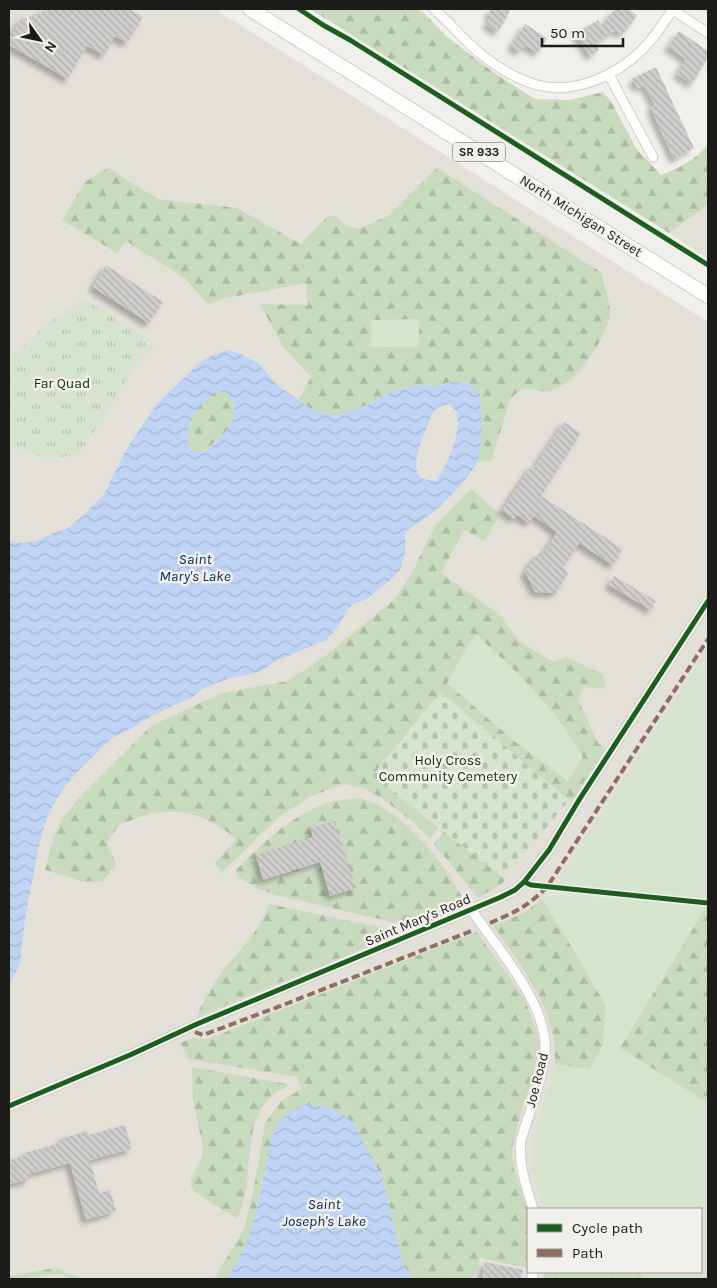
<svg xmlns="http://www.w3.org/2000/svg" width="717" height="1288" font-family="Karla,sans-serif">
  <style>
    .built { fill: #e2e0d7; fill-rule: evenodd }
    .green { fill: #d6e3ce }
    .forest { fill: url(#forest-firs); fill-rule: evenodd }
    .cemetery { fill: url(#cemetery-stones) }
    .park { fill: url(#park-tufts) }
    .water { fill: url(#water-waves); fill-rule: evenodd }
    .building { fill: url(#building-back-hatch); filter: url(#shadow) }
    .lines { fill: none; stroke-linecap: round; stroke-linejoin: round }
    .street-casing { stroke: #cecdca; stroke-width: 11 }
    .primary-casing { stroke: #cecdca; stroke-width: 16 }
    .street { stroke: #fdfdfc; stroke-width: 9 }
    .primary { stroke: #fdfdfc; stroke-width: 14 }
    .quiet { stroke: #8d6e63; stroke-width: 4; stroke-dasharray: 8 4; stroke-linecap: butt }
    .cycleway-casing { stroke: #f1f0ea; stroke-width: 8 }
    .cycleway { stroke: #1b5e20; stroke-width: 5 }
    .labels { text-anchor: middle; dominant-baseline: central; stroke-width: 5; stroke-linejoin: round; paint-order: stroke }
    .shield { fill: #f1f0ea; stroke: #5b5b57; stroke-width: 1 }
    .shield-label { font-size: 12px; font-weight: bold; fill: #1b1b18 }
    .street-label { font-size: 14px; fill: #1b1b18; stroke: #f1f0ea }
    .park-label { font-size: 14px; fill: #123201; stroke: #f1f0ea }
    .water-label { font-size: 15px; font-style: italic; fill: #072c62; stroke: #f1f0ea }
  </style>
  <defs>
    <pattern id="forest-firs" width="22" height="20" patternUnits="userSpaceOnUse" patternTransform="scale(1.25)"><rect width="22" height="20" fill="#c9dbbf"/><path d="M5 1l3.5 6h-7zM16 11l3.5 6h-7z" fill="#acbba3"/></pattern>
    <pattern id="cemetery-stones" width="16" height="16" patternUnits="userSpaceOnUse" patternTransform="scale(1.25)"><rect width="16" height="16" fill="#d6e3ce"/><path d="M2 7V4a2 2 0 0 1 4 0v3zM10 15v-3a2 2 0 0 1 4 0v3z" fill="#b7c2b0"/></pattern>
    <pattern id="park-tufts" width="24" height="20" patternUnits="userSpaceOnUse" patternTransform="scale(1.25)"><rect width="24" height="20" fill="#d6e3ce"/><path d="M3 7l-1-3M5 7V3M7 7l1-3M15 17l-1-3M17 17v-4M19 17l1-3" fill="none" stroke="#b7c2b0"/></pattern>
    <pattern id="water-waves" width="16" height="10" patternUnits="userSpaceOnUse" patternTransform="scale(1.25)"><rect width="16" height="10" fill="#bfd4f4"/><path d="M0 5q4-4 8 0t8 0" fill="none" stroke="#a4b5d0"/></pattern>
    <pattern id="building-back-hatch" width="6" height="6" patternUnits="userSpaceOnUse" patternTransform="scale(1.25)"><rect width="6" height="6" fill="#cfcdcc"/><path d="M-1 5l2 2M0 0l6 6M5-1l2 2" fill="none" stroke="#b1afae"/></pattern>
    <filter id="shadow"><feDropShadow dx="-4.5" dy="4.5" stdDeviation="2.5" flood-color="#0004"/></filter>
  </defs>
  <rect width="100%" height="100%" fill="#f0efeb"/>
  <g class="built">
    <path d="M9 9H215L708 322V1279H9ZM528 1209H701V1272H528Z"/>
    <path d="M708 205V259L669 233Z"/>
  </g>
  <g class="green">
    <path d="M419 319 420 347 371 348V320Z"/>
    <path d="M476 635C517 671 556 709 583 757L567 781 514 741 447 683 468 645Z"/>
    <path d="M708 650V901L556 883Z"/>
    <path d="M563 895 707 905 620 1048 708 1103V1279H645L639 1272H701V1209H543L533 1173 531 1146 555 1064 590 1069 603 1044 606 1006 571 946 541 898Z"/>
  </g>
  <g class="forest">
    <path d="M310 9H416L423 12 446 36 493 72 535 99 570 100 603 92 612 103 636 148 661 175C676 170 700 157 708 144V205L669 233Z"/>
    <path d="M108 168 158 199 237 208 301 244 328 216H335L345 225 358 229 388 216 437 168 599 271 602 274C604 286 610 300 610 312 608 338 577 382 552 390 534 396 528 378 510 400L491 461 478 462 481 420 480 394 451 382 437 386 417 385 391 392 370 404 336 416 316 412 298 401 311 377 284 348 260 304 308 305 306 283 225 298 208 304 185 278 126 241 117 253 62 220 85 182ZM419 319V347H371V320Z"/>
    <path d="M215 391 225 392C249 415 222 438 202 452L193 451 188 445C188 417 195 410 215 391Z"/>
    <path d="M471 489 500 514 484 541 464 530 441 573 499 614 520 642 554 662 566 657 602 674 606 683 603 689 584 687 578 700 598 743 605 749 572 800 373 775 439 828 430 839 414 823 382 798 361 787 344 784 312 796 280 816 221 873 215 863 236 839C207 813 172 804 135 819 131 821 125 822 121 824 115 828 111 837 107 843L116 864 102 882 81 881 45 870 50 849 60 822 77 800 151 726 222 693 288 681 324 657 396 598 414 569 426 543 437 524ZM476 635C517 671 556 709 583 757L568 781 514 741 447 683 468 645Z"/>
    <path d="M359 798C366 800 374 802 380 806 414 826 447 867 464 901L462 908 413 927 276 895 254 887 237 876 236 870C263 843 291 815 328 803 338 800 349 799 359 798ZM313 837 320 862 263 879 256 855Z"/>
    <path d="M444 832 505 879 502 884 478 898 434 844Z"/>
    <path d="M541 898 571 946 606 1006 603 1044 590 1069 555 1064C555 1055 555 1045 553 1037 546 996 517 959 493 926L526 912Z"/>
    <path d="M269 904 397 931 398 934 199 1016 198 1013C207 994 217 977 231 961 249 939 259 931 269 904Z"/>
    <path d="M708 904V1103L620 1048Z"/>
    <path d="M477 932 524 998 540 1040 534 1075 521 1112 512 1149 514 1169 528 1209V1268L480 1258 477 1272 471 1279H411L402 1260 383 1179 355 1125 267 1161C254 1205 257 1240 226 1279H214L244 1229 254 1188 265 1123 280 1102 301 1089 297 1077 189 1059 180 1043 192 1038 208 1039Z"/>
    <path d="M192 1067 287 1084V1087C234 1110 259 1177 237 1219L196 1193 191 1186V1179L202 1158 203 1147 193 1100Z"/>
    <path d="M55 1268 82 1279H71L61 1274 31 1277 26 1279H9L10 1276Z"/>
    <path d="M544 1272H639L645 1279H543Z"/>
  </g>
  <path class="cemetery" d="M440 692 569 800 505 879 372 776Z"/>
  <path class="park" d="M84 299 155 344 133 369 103 420 80 452 65 457H43L9 446V359L48 323Z"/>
  <g class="water">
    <path d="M226 350 241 354 259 364 277 385 316 412 336 416 370 404 391 392 417 385 437 386 451 382 469 383 480 394C481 415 483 439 478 460 475 473 439 509 427 517 419 522 412 526 405 533V553L401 568 394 577 367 599 353 604 347 610 339 626 326 640 278 660 259 672 227 679 204 688 193 697 153 715 133 728 112 738 79 770 60 793 47 817 39 845 25 919 20 963 13 979 9 984V540L17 543 35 542 51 534 67 529 85 514 104 494 126 450 156 405 204 359ZM215 392H225C243 409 232 426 218 440 214 444 207 451 201 452 199 452 196 451 193 451L188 445C188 417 195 410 215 392ZM450 404 457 412C460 439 450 457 437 480 402 485 420 443 427 427 429 421 432 413 436 409 440 405 445 405 450 404Z"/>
    <path d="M306 1104 329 1108 342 1113 355 1125 383 1179 402 1260 411 1279H226C254 1243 257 1203 267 1160 270 1146 271 1132 280 1121 288 1112 296 1108 306 1104Z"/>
  </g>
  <g class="building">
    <path d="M44 9H129L143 17 127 43 115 36 104 55 87 46 68 79 9 45V39L22 17 29 21 34 13 39 16Z"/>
    <path d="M491 9H511L498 32 487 25 491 16 488 15Z"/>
    <path d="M615 9H629L637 16 622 35 616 30 595 43 599 50 590 56 576 34 598 20 601 26Z"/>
    <path d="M525 24 547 38 538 53 525 45 520 52 511 46Z"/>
    <path d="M679 31 708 51V57L692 84 677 74 686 59 668 47Z"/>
    <path d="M656 67 694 148 674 159 655 118 651 107 655 105 644 85 638 88 632 79Z"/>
    <path d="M106 265 163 302 149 323 93 287Z"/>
    <path d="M564 422 581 433 541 496 623 549 613 565 579 543 564 566 568 574 556 593 535 592 525 572 537 554H543L557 532 534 516 529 523 517 515 514 519 502 510 531 466 534 468Z"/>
    <path d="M614 576 656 601 651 610 609 585Z"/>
    <path d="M335 821 356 888 330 896 320 862 263 880 256 855 313 837 310 828Z"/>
    <path d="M125 1125 132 1149 90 1160 99 1193 110 1190 116 1211 86 1220 70 1163 29 1174 30 1179 11 1184 9 1175V1160L25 1156 24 1153 61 1143 60 1139 87 1131 89 1135Z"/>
    <path d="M485 1262 523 1270 521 1279H482Z"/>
  </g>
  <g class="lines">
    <g class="street-casing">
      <g id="street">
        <path d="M434 9C449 22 462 38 477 51 494 65 516 79 537 85 574 95 615 76 641 51 653 39 664 23 673 9"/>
        <path d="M673 10 708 33"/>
        <path d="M609 75 653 157"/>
        <path d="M471 909C496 947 549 1005 545 1052 543 1079 529 1113 521 1140 518 1164 526 1186 533 1209"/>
        <path d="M9 1106 130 1055 197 1024 501 897 515 890 524 882 549 850 579 800 708 601"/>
        <path d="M532 1279 533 1272"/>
      </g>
    </g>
    <g class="primary-casing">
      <path id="primary" d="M250 9 708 296"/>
    </g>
    <use href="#street" class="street"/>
    <use href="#primary" class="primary"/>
    <g class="quiet">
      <path d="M490 923C515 912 527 907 547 887L708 639"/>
      <path d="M195 1032 203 1035 283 1005 474 930"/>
    </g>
    <g class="cycleway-casing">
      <g id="cycleway">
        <path d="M299 9 323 25 350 40 708 265"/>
        <path d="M524 882 531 885 708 903"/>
        <path d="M9 1106 130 1055 197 1024 501 897 515 890 524 882 549 850 579 800 708 601"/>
      </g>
    </g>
    <use href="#cycleway" class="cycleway"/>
  </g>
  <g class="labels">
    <rect class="shield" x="453" y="142.5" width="52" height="19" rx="4"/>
    <g class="shield-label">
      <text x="479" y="152">SR 933</text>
    </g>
    <g class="street-label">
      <text transform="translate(581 216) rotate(32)">North Michigan Street</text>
      <text transform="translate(418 920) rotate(-23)">Saint Mary's Road</text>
      <text transform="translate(537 1080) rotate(-76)">Joe Road</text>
    </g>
    <g class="park-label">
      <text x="62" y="383">Far Quad</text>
      <text x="448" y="760">Holy Cross<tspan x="448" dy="16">Community Cemetery</tspan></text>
    </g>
    <g class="water-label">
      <text x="195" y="559">Saint<tspan x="195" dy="17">Mary's Lake</tspan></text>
      <text x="324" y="1204">Saint<tspan x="324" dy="17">Joseph's Lake</tspan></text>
    </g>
  </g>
  <rect width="717" height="1288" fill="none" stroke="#1b1b18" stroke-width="20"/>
  <rect x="527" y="1208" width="175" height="65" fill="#f1f0ea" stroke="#9b9b96"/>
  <rect x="537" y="1224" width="25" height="8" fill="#1b5e20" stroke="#9b9b96"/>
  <text x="572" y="1233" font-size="15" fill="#1b1b18">Cycle path</text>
  <rect x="537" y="1249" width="25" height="8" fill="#8d6e63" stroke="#9b9b96"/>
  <text x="572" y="1258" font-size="15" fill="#1b1b18">Path</text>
  <g transform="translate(40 40) rotate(123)" stroke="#f1f0ea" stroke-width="4" paint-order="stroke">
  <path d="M0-4L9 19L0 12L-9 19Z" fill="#1b1b18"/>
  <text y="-8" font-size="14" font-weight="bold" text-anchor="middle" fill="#1b1b18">N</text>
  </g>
  <path d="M542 38v8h81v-8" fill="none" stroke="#1b1b18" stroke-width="2.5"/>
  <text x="550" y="38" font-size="15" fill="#1b1b18" stroke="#f1f0ea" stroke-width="4" paint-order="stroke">50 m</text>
</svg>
